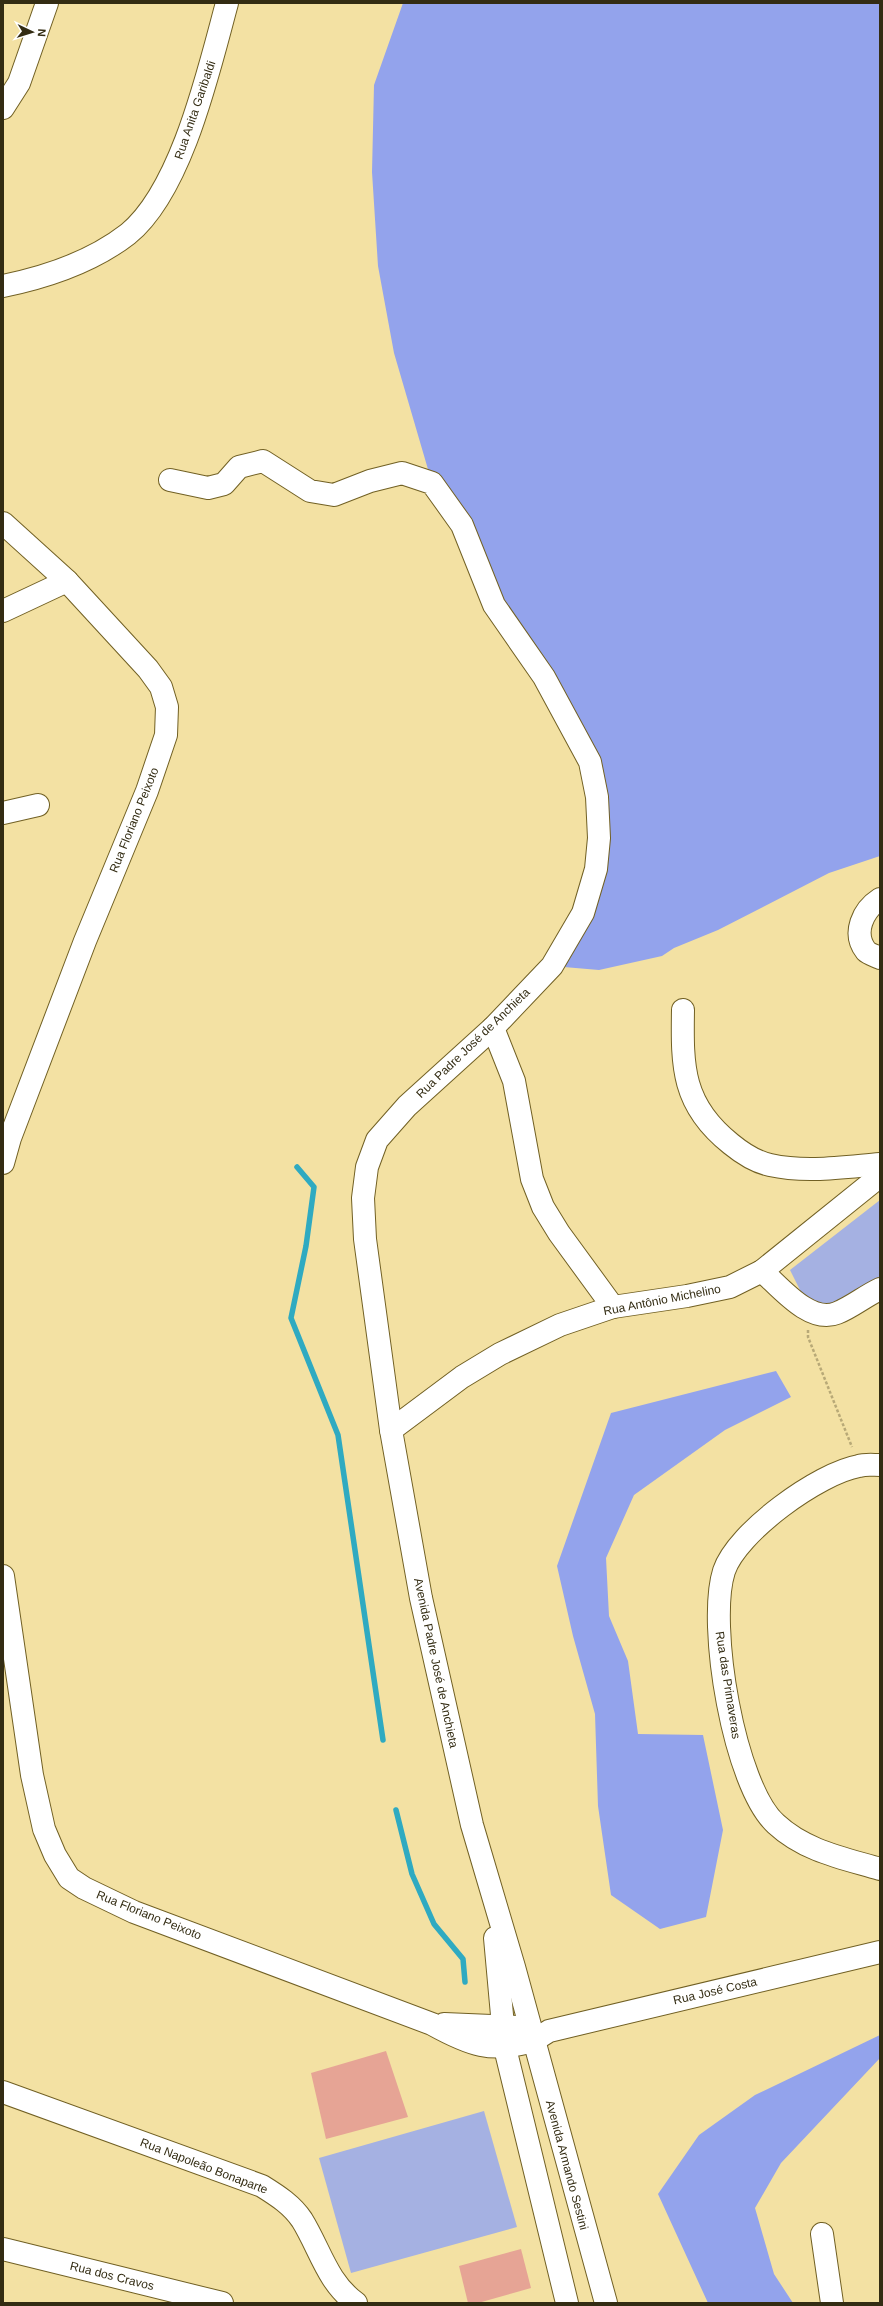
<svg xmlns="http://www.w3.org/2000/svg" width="883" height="2306" font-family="Arial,sans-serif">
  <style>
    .green { fill: #a5b1e2 }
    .forest { fill: #93a3ec }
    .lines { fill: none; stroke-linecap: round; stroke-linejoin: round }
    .stream { stroke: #2faac1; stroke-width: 5.5 }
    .building { fill: #e6a495 }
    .minor-casing { stroke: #716024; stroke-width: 24 }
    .tertiary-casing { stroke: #716024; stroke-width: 24 }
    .path { stroke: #b8a977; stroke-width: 2.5; stroke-dasharray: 3 2; stroke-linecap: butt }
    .minor { stroke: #fff; stroke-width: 22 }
    .tertiary { stroke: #fff; stroke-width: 22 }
    .labels { text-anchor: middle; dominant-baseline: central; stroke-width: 3; stroke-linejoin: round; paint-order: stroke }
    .street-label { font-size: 12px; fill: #332c13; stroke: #fff }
  </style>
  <rect width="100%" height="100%" fill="#f3e1a3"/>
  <g class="green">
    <path d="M880 1200V1281L841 1304H807L790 1270Z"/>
    <path d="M484 2111 517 2227 351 2273 319 2158Z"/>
  </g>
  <g class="forest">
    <path d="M403 3H880V856L829 873 718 930 674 948 662 956 599 970 552 966 583 913 597 797 432 483 394 353 378 266 372 172 374 85Z"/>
    <path d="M776 1371 791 1397 725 1430 634 1495 606 1558 609 1616 628 1661 638 1734 703 1735 723 1830 706 1917 660 1929 611 1895 598 1806 595 1714 573 1636 557 1566 611 1413Z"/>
    <path d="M880 2035V2058L781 2163 755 2208 774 2274 793 2303H708L658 2194 699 2135 755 2095Z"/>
  </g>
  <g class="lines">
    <g class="stream">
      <path d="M297 1167 314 1187 306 1246 291 1318 338 1435 383 1740"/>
      <path d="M396 1810 412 1874 434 1924 463 1959 465 1982"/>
    </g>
  </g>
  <g class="building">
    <path d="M386 2051 408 2117 326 2139 311 2073Z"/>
    <path d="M521 2249 531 2288 478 2303H468L459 2266Z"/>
  </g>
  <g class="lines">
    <g class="minor-casing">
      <g id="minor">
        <path d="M3 108 19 83 47 3"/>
        <path d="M3 286C47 277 92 262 128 234 182 190 209 69 227 3"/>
        <path d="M170 480 208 488 224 484 239 467 263 461 310 491 334 495 370 481 402 473 432 483 462 525 494 605 544 677 590 762 597 797 599 838 596 869 583 913 552 966 493 1028 407 1106 377 1140 367 1167 363 1198 365 1239 391 1430"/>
        <path d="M3 611 67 581"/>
        <path d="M3 813 38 805"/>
        <path d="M683 1010C682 1067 682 1105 731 1144 742 1153 756 1162 770 1165 806 1173 844 1167 880 1164"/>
        <path d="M493 1028 514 1081 532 1179 543 1207 559 1233 613 1307"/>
        <path d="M762 1271C781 1288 810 1324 837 1313 852 1307 865 1296 880 1289"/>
        <path d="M880 1465C873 1465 865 1464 859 1466 819 1473 737 1532 724 1571 707 1624 734 1786 776 1824 805 1851 843 1858 880 1869"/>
        <path d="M533 2041 549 2031 880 1952"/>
        <path d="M3 2092 262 2186C278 2196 292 2205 302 2220 320 2249 327 2282 356 2303"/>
        <path d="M822 2234 832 2303"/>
        <path d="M3 2249 222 2303"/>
      </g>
    </g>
    <g class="tertiary-casing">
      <g id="tertiary">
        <path d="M3 523 67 581 148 669 161 687 167 707 166 735 147 791 85 941 10 1138 3 1163"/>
        <path d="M880 899C863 910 852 933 866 951 869 954 876 956 880 958"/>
        <path d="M3 1576 32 1775 44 1829 55 1855 69 1878 84 1888 134 1912 432 2024C470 2045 491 2053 533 2041"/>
        <path d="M495 1938 505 2048 567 2303"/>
        <path d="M444 2024 517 2027"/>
        <path d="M606 2303 514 1967 472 1825 421 1598 391 1430 462 1377 500 1354 560 1325 613 1307 687 1296 730 1287 762 1271 880 1176"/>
      </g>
    </g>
    <path class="path" d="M808 1330V1337L852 1447"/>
    <use href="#minor" class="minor"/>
    <use href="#tertiary" class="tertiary"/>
  </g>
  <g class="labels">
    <g class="street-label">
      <text transform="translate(195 110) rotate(-71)">Rua Anita Garibaldi</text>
      <text transform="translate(134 820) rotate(-68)">Rua Floriano Peixoto</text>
      <text transform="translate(473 1043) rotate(-44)">Rua Padre José de Anchieta</text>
      <text transform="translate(662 1300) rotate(-11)">Rua Antônio Michelino</text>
      <text transform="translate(436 1663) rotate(78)">Avenida Padre José de Anchieta</text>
      <text transform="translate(728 1685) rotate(81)">Rua das Primaveras</text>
      <text transform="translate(149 1915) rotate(22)">Rua Floriano Peixoto</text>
      <text transform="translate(715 1991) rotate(-13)">Rua José Costa</text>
      <text transform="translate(567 2165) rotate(75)">Avenida Armando Sestini</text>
      <text transform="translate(204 2166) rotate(21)">Rua Napoleão Bonaparte</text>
      <text transform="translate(112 2276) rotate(14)">Rua dos Cravos</text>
    </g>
  </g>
  <rect width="883" height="2306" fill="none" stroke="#332c13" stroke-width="8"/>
  <g transform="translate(32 32) rotate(94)" stroke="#ffffff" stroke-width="3" paint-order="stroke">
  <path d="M0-3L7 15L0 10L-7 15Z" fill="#332c13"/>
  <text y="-6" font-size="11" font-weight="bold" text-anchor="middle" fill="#332c13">N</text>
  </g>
</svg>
